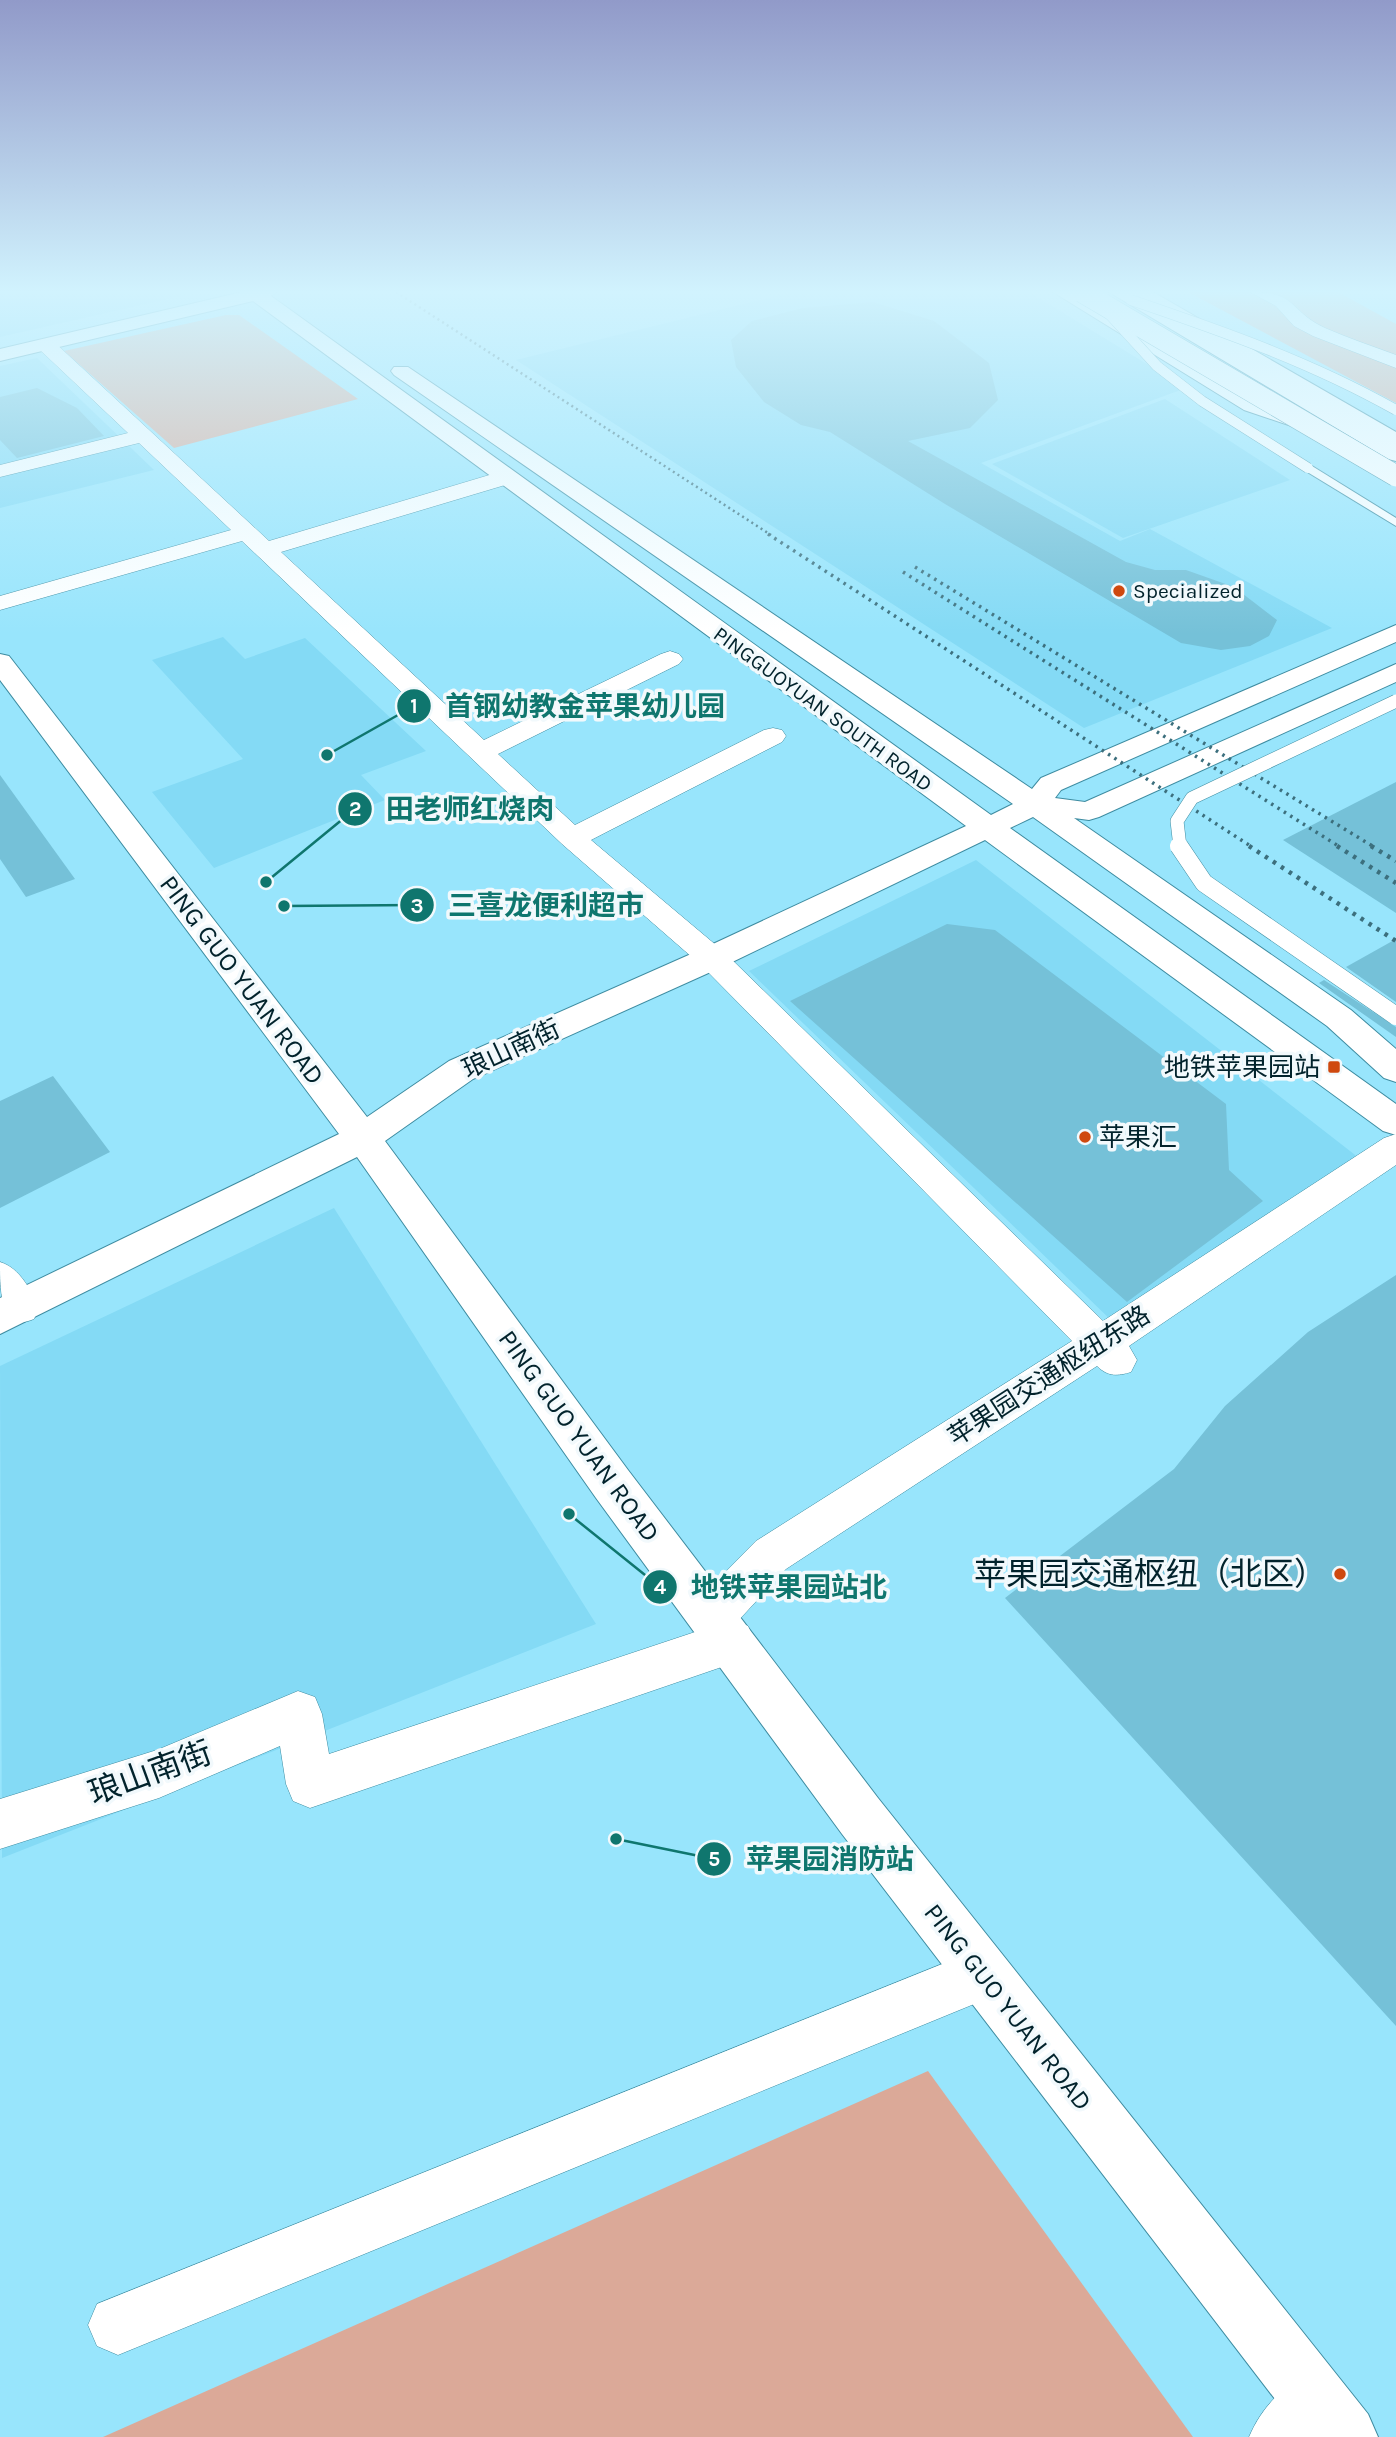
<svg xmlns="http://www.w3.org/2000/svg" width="1396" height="2437" font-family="Karla,'Noto Sans SC',sans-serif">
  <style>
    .built { fill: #84daf5 }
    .green { fill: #dba998 }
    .building { fill: #75c1d8 }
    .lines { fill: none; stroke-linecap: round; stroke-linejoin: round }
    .lane-casing { stroke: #3e8ca1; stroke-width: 2 }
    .street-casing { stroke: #3e8ca1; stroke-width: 1 }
    .secondary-casing { stroke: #3e8ca1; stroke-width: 2 }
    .highway-casing { stroke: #3e8ca1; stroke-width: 2 }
    .lane { fill: #fff; fill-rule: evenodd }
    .street { fill: #fff; fill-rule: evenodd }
    .secondary { fill: #fff; fill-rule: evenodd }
    .highway { fill: #fff; fill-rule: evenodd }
    .rail-far2 { stroke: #3c6f7d; stroke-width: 2.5; stroke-dasharray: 2 3.5; stroke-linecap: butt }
    .rail-far1 { stroke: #3c6f7d; stroke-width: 3.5; stroke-dasharray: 2.5 5; stroke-linecap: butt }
    .rail { stroke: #3c6f7d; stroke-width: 4.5; stroke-dasharray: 3.5 6; stroke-linecap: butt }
    .lane-bridge-far2-casing { stroke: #3e8ca1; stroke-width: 11; stroke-linecap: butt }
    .lane-bridge-far1-casing { stroke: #3e8ca1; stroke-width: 14; stroke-linecap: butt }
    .lane-bridge-casing { stroke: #3e8ca1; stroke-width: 19; stroke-linecap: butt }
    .highway-bridge-casing { stroke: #3e8ca1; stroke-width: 22; stroke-linecap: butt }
    .lane-bridge-far2 { stroke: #fff; stroke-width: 10 }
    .lane-bridge-far1 { stroke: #fff; stroke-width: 13 }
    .lane-bridge { stroke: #fff; stroke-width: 18 }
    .highway-bridge { stroke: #fff; stroke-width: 21 }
    .poi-dot { fill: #cf490f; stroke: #f2f9fc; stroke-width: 2.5 }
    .labels { text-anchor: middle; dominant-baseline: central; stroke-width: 7; stroke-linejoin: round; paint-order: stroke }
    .far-poi-label { font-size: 21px; fill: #02232c; stroke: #f2f9fc; text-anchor: start }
    .far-street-label { font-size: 21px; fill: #02232c; stroke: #f2f9fc }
    .street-label { font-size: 26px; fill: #02232c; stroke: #f2f9fc }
    .poi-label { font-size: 26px; fill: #02232c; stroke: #f2f9fc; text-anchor: end }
    .near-poi-label { font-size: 32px; fill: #02232c; stroke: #f2f9fc; text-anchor: end }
    .near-street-label { font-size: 32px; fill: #02232c; stroke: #f2f9fc }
    .leader { fill: none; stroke: #0f766e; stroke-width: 2.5 }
    .callout-dot { fill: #0f766e; stroke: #f2f9fc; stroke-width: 2.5 }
    .mark-label { font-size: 21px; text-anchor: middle; font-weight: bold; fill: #fff }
    .callout-label { font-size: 28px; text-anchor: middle; font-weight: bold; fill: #0f766e; stroke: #f2f9fc; stroke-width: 7; stroke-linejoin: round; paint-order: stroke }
  </style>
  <rect width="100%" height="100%" fill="#98e5fc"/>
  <g class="built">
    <path d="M0 292H199L0 337Z"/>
    <path d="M792 292H1029L1186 388 981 463 1120 541 1150 529 1332 628 1084 728 516 360Z"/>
    <path d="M37 358 154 470 0 508V366Z"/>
    <path d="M1165 399 1290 480 1123 538 992 464Z"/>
    <path d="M223 637 245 659 305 638 426 751 361 775 385 800 214 868 152 792 243 759 152 660Z"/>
    <path d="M976 860 1359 1158 1113 1322 749 971Z"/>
    <path d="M334 1208 596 1624 2 1858 0 1366Z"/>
  </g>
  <g class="green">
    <path d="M1188 292H1338L1396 324V403Z"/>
    <path d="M226 315H239L358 399 174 448 64 351Z"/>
    <path d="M928 2071 1193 2437H103Z"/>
  </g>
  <g class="building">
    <path d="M873 302 934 321 989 363 998 400 970 428 908 441 1126 562 1155 570H1186L1234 587 1277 620 1269 636 1250 646 1221 650 1181 643 945 504 830 432 801 425 764 402 736 367 731 340 752 321 803 308Z"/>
    <path d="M37 388 77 408 104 436 17 458 0 440V397Z"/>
    <path d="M0 775 75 879 26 897 0 859Z"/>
    <path d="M1396 782V913L1283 840Z"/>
    <path d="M947 924 995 930 1226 1104 1229 1170 1263 1201 1127 1302 790 1001Z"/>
    <path d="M1396 939V1002L1346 967Z"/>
    <path d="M1324 980 1396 1027V1037L1319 983Z"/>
    <path d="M53 1076 110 1152 0 1208V1101Z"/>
    <path d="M1396 1275V2026L1005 1598 1174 1469 1225 1406 1308 1332Z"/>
  </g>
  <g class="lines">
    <g class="lane-casing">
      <path id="lane" d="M1304 466H1312L1396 518V526L1304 470Z"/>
    </g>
    <g class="street-casing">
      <g id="street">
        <path d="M1250 292C1299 292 1287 310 1325 328 1348 338 1372 346 1396 355V368L1313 336 1294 326 1276 306Z"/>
        <path d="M46 339 53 341 269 541 496 473H512L515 478 512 483 281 552 484 740 661 654 670 651 679 654 683 659 679 664 498 754 575 825 764 730 773 728 782 730 786 736 782 742 591 840 723 951 1103 1321 1384 1138 1396 1134V1165L1129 1346 1137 1360 1131 1372C1118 1376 1108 1377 1097 1366L786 1569 737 1622 748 1626 755 1642 748 1658 310 1808 293 1801 286 1784 280 1746 159 1798 0 1849V1799L157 1750 298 1691 315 1697 322 1714 329 1754 698 1631 690 1616 697 1601 756 1541 1072 1341 701 965 562 844 242 541 0 610V596L231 530 139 443 0 477V465L128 433 39 349 37 345 39 341Z"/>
        <path d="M0 1262C20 1268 30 1289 39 1308L34 1319C0 1334 0 1290 0 1262Z"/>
        <path d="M982 1948 1001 1955 1008 1974 1001 1993 118 2355 97 2346 88 2325 97 2304Z"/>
        <path d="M1316 2370 1338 2379 1347 2401 1338 2423 1324 2437H1249C1262 2406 1285 2383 1316 2370Z"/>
      </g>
    </g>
    <g class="secondary-casing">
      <g id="secondary">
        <path d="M242 292H276L271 296 991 815 1013 804 394 375 391 371 394 367H408L1032 789 1041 778 1396 625V642L1061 790 1055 798 1085 802 1396 664V682L1099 817 1089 820 1074 818 1351 1010 1396 1049V1082L1384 1078 1327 1026 1033 817 1010 828 1396 1104V1135L1383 1131 985 840 724 966 473 1079 385 1141 628 1470 878 1798 1368 2414 1378 2437H1304L842 1834 596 1498 357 1157 0 1334V1298L339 1134 0 680V654L9 656 367 1117 449 1061 700 950 966 826 253 301 0 361V349Z"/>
        <path d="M1053 292H1076L1258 402 1319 423 1323 427 1319 431 1312 433 1244 410Z"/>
        <path d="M1130 292H1153L1396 432V447L1388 446Z"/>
      </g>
    </g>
    <g class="highway-casing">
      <path id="highway" d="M1109 292H1132L1396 445V461L1388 459Z"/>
    </g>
    <use href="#lane" class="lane"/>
    <use href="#street" class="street"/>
    <use href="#secondary" class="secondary"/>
    <use href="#highway" class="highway"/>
    <path class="rail-far2" d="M396 292 771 535"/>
    <g class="rail-far1">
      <path d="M768 534 1252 847"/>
      <path d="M915 567 1374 847"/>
      <path d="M903 572 1340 847"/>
    </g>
    <g class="rail">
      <path d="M1249 846 1396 941"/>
      <path d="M1337 846 1396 883"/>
      <path d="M1371 846 1396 861"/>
    </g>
    <g class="lane-bridge-far2-casing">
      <g id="lane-bridge-far2">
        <path d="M1131 300C1222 331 1311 362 1396 410"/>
        <path d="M1102 306 1157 366 1202 401 1308 468"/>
      </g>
    </g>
    <g class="lane-bridge-far1-casing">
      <path id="lane-bridge-far1" d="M1180 847 1177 821 1192 798 1396 701"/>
    </g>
    <g class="lane-bridge-casing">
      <path id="lane-bridge" d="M1179 846 1204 883 1396 1016"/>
    </g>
    <g class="highway-bridge-casing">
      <path id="highway-bridge" d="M1082 292 1396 476"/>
    </g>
    <use href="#lane-bridge-far2" class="lane-bridge-far2"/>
    <use href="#lane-bridge-far1" class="lane-bridge-far1"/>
    <use href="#lane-bridge" class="lane-bridge"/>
    <use href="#highway-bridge" class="highway-bridge"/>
  </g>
  <linearGradient id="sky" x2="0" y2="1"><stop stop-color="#919ac9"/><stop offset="0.46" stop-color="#d1f3fe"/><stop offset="1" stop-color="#d1f3fe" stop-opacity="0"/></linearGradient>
  <rect width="1396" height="634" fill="url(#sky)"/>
  <g class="poi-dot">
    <circle cx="1119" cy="591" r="7"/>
    <rect x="1327" y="1060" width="14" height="14" rx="3.5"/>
    <circle cx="1085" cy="1137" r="7"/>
    <circle cx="1340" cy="1574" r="7"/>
  </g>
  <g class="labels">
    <g class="far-poi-label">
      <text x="1133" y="591">Specialized</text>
    </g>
    <g class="far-street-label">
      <text transform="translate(823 709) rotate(36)">PINGGUOYUAN SOUTH ROAD</text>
    </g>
    <g class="street-label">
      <text transform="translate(242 980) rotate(53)">PING GUO YUAN ROAD</text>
      <text transform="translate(511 1049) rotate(-25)">琅山南街</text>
      <text transform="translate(1049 1376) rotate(-33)">苹果园交通枢纽东路</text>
      <text transform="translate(579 1436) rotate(54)">PING GUO YUAN ROAD</text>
      <text transform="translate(1008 2007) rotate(52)">PING GUO YUAN ROAD</text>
    </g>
    <g class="poi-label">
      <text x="1320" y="1067">地铁苹果园站</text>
      <text x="1099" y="1137" text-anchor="start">苹果汇</text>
    </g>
    <g class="near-poi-label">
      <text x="1326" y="1574">苹果园交通枢纽（北区）</text>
    </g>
    <g class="near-street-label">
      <text transform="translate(150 1773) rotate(-20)">琅山南街</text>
    </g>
  </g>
  <path class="leader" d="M327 755L414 706M266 882L355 809M284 906L417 905M569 1514L660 1587M616 1839L714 1859"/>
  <g class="callout-dot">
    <circle cx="327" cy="755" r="7"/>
    <circle cx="266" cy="882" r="7"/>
    <circle cx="284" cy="906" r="7"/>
    <circle cx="569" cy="1514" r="7"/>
    <circle cx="616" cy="1839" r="7"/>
    <circle cx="414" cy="706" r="18"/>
    <circle cx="355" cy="809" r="18"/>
    <circle cx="417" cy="905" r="18"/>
    <circle cx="660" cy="1587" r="18"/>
    <circle cx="714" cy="1859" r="18"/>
  </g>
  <g class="mark-label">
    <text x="414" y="713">1</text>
    <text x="355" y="816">2</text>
    <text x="417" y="913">3</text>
    <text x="660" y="1594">4</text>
    <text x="714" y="1866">5</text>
  </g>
  <g class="callout-label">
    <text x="585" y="716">首钢幼教金苹果幼儿园</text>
    <text x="470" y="819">田老师红烧肉</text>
    <text x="546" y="915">三喜龙便利超市</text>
    <text x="789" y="1597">地铁苹果园站北</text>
    <text x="830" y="1869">苹果园消防站</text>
  </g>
</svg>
